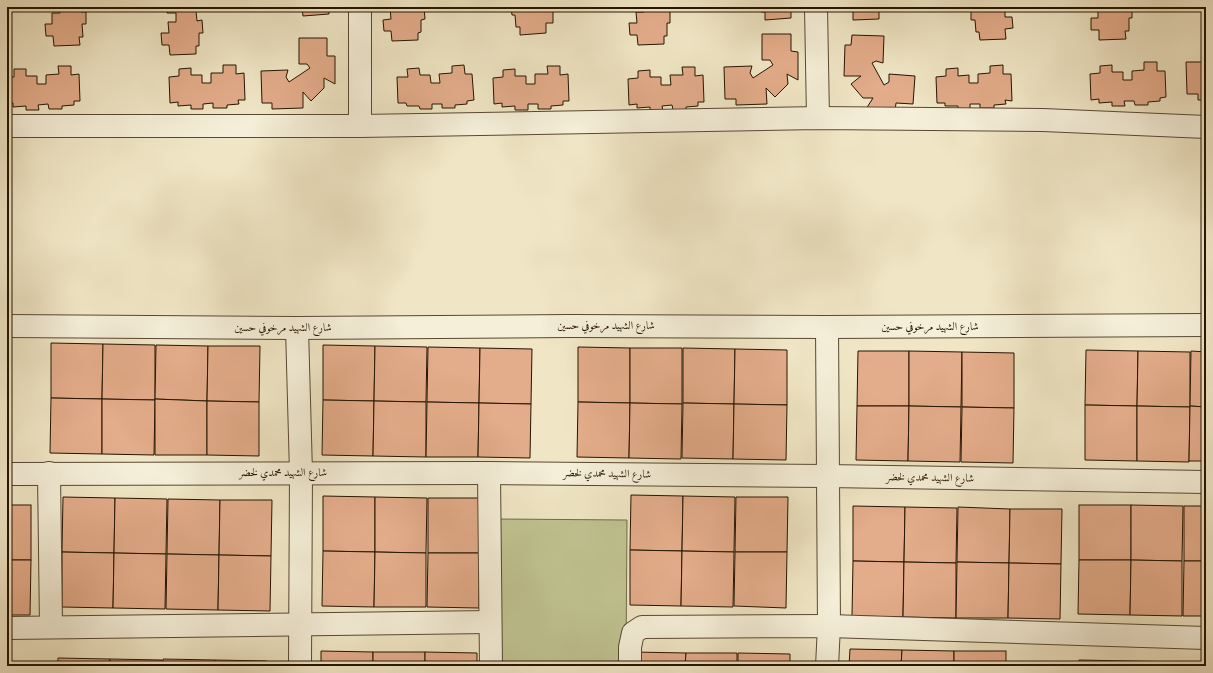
<svg xmlns="http://www.w3.org/2000/svg" width="1213" height="673" font-family="'IM FELL English',Amiri,serif">
  <style>
    .green { fill: #c0c391; stroke: #726c49 }
    .building { fill: #e3ac8a; stroke: #251401 }
    .lines { fill: none; stroke-linecap: round; stroke-linejoin: round }
    .minor-casing { stroke: #584832; stroke-width: 24 }
    .minor { stroke: #f5efd9; stroke-width: 22 }
    .labels { text-anchor: middle; dominant-baseline: central; stroke-width: 4; stroke-linejoin: round; paint-order: stroke }
    .street-label { font-size: 11px; fill: #251401; stroke: #f5efd9 }
  </style>
  <rect width="100%" height="100%" fill="#f0e6c5"/>
  <filter id="stains"><feTurbulence type="fractalNoise" baseFrequency=".005" numOctaves="4"/><feColorMatrix values="0 0 0 0 .2 0 0 0 0 .09 0 0 0 0 .02 0 0 0 .5 -.17"/></filter>
  <radialGradient id="worn" r=".72"><stop offset=".6" stop-color="#630" stop-opacity="0"/><stop offset="1" stop-color="#630" stop-opacity=".3"/></radialGradient>
  <path class="green" d="M499 519 627 520 626 666H499Z"/>
  <g class="building">
    <path d="M60 7H81V12H86V24H82L83 37H79L80 45 54 46 53 36H46L45 24H52V13H60Z"/>
    <path d="M167 7H201V11H196L197 21 202 20 203 33H199V46H196V54L170 55 169 45H162L161 33H169L168 22H176V13H167Z"/>
    <path d="M299 7H329V14L303 16 302 8Z"/>
    <path d="M398 7H424L425 19 421 20V32L418 33V40L392 41 391 31H384L383 20 391 19 390 8H398Z"/>
    <path d="M511 7H545L546 11H553V23H546V33L520 35V27H516L515 15H512Z"/>
    <path d="M644 7H665V11L670 10V23H667V36H664V44L638 45 637 35H630L629 23H637L636 12H644Z"/>
    <path d="M761 7H798V8H791V18L765 20V12H761Z"/>
    <path d="M845 7H882L883 11H879V19L853 20V9L845 10Z"/>
    <path d="M971 7H1005V17H1012L1013 28 1005 29 1006 39 980 40 979 32H976L975 20H971Z"/>
    <path d="M1098 7H1132V18H1129V31H1125L1126 39 1099 40V30H1091V18H1098Z"/>
    <path d="M762 34H791V51L798 52V80L787 74 788 84 775 97 766 88 767 104 736 105V99H725L724 67 752 66 750 73 753 78 773 65 770 60H762Z"/>
    <path d="M852 35 884 36 883 63 876 61 872 63 884 85 889 82V74L915 76 913 104 896 103 895 111 866 109 873 98H863L851 84 861 76H844L845 45H851Z"/>
    <path d="M299 38H327V56H335V84L324 78V88L311 101 303 92V108L272 109V103H262L261 71 288 70 286 77 289 82 310 68 307 64H299Z"/>
    <path d="M1144 62H1157V71H1165L1166 97 1160 98V101L1148 102V105H1135L1134 101H1124L1125 106H1112V102L1099 103V99L1091 100 1090 74 1100 73V66L1112 65V72H1123V80H1132V71L1144 70Z"/>
    <path d="M1186 62H1206V100H1198V94H1187Z"/>
    <path d="M223 65H236V74L244 73 245 100H238L239 104 227 105V108H213V103L203 104V109H191V105L178 106V102L170 103 169 77 179 76V69L191 68V75H202V83H211V73H223Z"/>
    <path d="M464 65 465 74H472L474 100 467 101V104L455 105V108H442V104H432V109H420L419 106H407L406 103H398L397 77H408L407 69 419 68 420 75H430L431 83H440L439 74 452 73V66Z"/>
    <path d="M1003 65V74H1011L1012 101 1005 100 1006 104 994 105V108H980V104H970V109L958 110V106H945V103H937L936 77 946 76V69L958 68V76L969 75V83H978V74L990 73V66Z"/>
    <path d="M58 66H71V75L79 74 80 101H74V105L62 106V109H49L48 104 38 105 39 110H26V106L13 107V103L7 104V77H14V69H26V76H37V84H46V75L59 74Z"/>
    <path d="M547 66H560V75L568 74 569 101H563V105L551 106V109H538V104H528V110H515V106L502 107V103L494 104 493 78 503 77V70L515 69V76H526V84H535V74H548Z"/>
    <path d="M682 67H695V76L703 75 704 102H698V106L686 107V110H673L672 105 662 106 663 111H650V107L637 108V104L629 105 628 79 638 78V71L650 70V77H661V85H671L670 75H683Z"/>
    <path d="M51 343 103 344 102 399 51 398Z"/>
    <path d="M103 344 155 345V400L102 399Z"/>
    <path d="M156 345 208 346 207 401 155 399Z"/>
    <path d="M323 345 375 346 374 401 323 400Z"/>
    <path d="M208 346H260L259 402 207 401Z"/>
    <path d="M375 346 427 347 426 402 374 401Z"/>
    <path d="M428 347 480 348 479 403 427 402Z"/>
    <path d="M578 347 630 348V403L578 402Z"/>
    <path d="M480 348 532 349 531 404 479 403Z"/>
    <path d="M630 348H682V404L630 403Z"/>
    <path d="M683 348 735 349 734 404 683 403Z"/>
    <path d="M735 349 787 350V405L734 404Z"/>
    <path d="M1086 350 1138 351 1137 406 1085 405Z"/>
    <path d="M858 351H909V406H857Z"/>
    <path d="M909 351 962 352 961 407 909 406Z"/>
    <path d="M1138 351 1190 352V407L1137 406Z"/>
    <path d="M1191 351 1206 352V407L1190 406Z"/>
    <path d="M962 352 1014 353V408L962 407Z"/>
    <path d="M51 398 102 399V454L50 453Z"/>
    <path d="M102 399 155 400 154 455 102 454Z"/>
    <path d="M155 399 207 401V455H155Z"/>
    <path d="M323 400 374 401 373 456 322 455Z"/>
    <path d="M207 401 259 402V456L207 455Z"/>
    <path d="M374 401 426 402V457L373 456Z"/>
    <path d="M427 402 479 403 478 457H426Z"/>
    <path d="M578 402 630 403 629 458 577 457Z"/>
    <path d="M479 403 531 404 530 458 478 457Z"/>
    <path d="M630 403 682 404 681 459 629 458Z"/>
    <path d="M683 403 734 404 733 459 682 458Z"/>
    <path d="M734 404 787 405 786 460 733 459Z"/>
    <path d="M1085 405 1137 406V461L1085 460Z"/>
    <path d="M857 406H909L908 461 856 460Z"/>
    <path d="M909 406 961 407 960 462 908 461Z"/>
    <path d="M1137 406 1190 407 1189 462 1137 461Z"/>
    <path d="M1190 406 1206 407V461H1189Z"/>
    <path d="M962 407 1014 408 1013 463 961 462Z"/>
    <path d="M631 495 683 496 682 551 630 550Z"/>
    <path d="M323 496 375 497V552L323 551Z"/>
    <path d="M683 496 735 497 734 552 682 551Z"/>
    <path d="M63 497 115 498 114 553 62 552Z"/>
    <path d="M375 497 427 498 426 553 375 552Z"/>
    <path d="M736 497H788L787 552H735Z"/>
    <path d="M115 498 167 499 166 554 114 553Z"/>
    <path d="M428 498H480L479 553H428Z"/>
    <path d="M168 499 220 500 219 555 167 554Z"/>
    <path d="M220 500H272L271 556 219 555Z"/>
    <rect x="7" y="505" width="24" height="55"/>
    <rect x="1079" y="505" width="52" height="55"/>
    <path d="M1131 505 1183 506 1182 561 1131 560Z"/>
    <path d="M853 506 905 507 904 562 853 561Z"/>
    <rect x="1184" y="506" width="22" height="55"/>
    <path d="M905 507 957 508 956 563 904 562Z"/>
    <path d="M958 507 1010 509 1009 563 957 562Z"/>
    <path d="M1010 509H1062L1061 564 1009 563Z"/>
    <path d="M630 550 682 551 681 606 630 605Z"/>
    <path d="M323 551 375 552 374 607 322 606Z"/>
    <path d="M682 551 734 552 733 607 681 606Z"/>
    <path d="M62 552 114 553 113 608 62 607Z"/>
    <path d="M375 552 426 553V607H374Z"/>
    <path d="M735 552H787L786 608 734 606Z"/>
    <path d="M114 553 166 554 165 609 113 608Z"/>
    <path d="M428 553H479V608L427 607Z"/>
    <path d="M167 554 219 555 218 610 166 609Z"/>
    <path d="M219 555 271 556 270 611 218 610Z"/>
    <path d="M7 560H31L30 615H7Z"/>
    <path d="M1079 560H1131L1130 615 1078 614Z"/>
    <path d="M1131 560 1182 561V616L1130 615Z"/>
    <path d="M853 561 904 562 903 617 852 616Z"/>
    <path d="M1184 561H1206V616H1183Z"/>
    <path d="M904 562 956 563V618L903 617Z"/>
    <path d="M957 562 1009 563 1008 618H956Z"/>
    <path d="M1009 563 1061 564 1060 619 1008 618Z"/>
    <path d="M850 649 902 650 901 666H849Z"/>
    <path d="M902 650 954 651V666H901Z"/>
    <path d="M321 651 373 652V666H321Z"/>
    <rect x="954" y="651" width="52" height="15"/>
    <rect x="373" y="652" width="52" height="14"/>
    <path d="M425 652 477 653V666H425Z"/>
    <path d="M634 652 686 653 685 666H633Z"/>
    <path d="M686 653H737V666H685Z"/>
    <path d="M738 653 790 654V666H738Z"/>
    <path d="M58 658 110 659V666H58Z"/>
    <path d="M110 659 162 660V666H110Z"/>
    <path d="M163 659 215 660 214 666H163Z"/>
    <path d="M215 660 267 661V666H214Z"/>
    <path d="M1079 660 1131 661V666H1079Z"/>
    <path d="M1131 661 1183 662V666H1131Z"/>
    <rect x="1184" y="662" width="22" height="4"/>
  </g>
  <g class="lines">
    <g class="minor-casing">
      <g id="minor">
        <path d="M360 7V126"/>
        <path d="M816 7 818 118"/>
        <path d="M7 126H360L818 118 1043 120 1206 127"/>
        <path d="M7 326 297 328 570 326 827 327 1206 325"/>
        <path d="M827 327 829 626 827 666"/>
        <path d="M297 328 301 473 300 666"/>
        <path d="M49 473 51 627"/>
        <path d="M489 473 491 666"/>
        <path d="M7 474 489 473 827 476 1206 482"/>
        <path d="M7 628 490 622"/>
        <path d="M630 666V647L633 633 642 627 829 626 1206 638"/>
      </g>
    </g>
    <use href="#minor" class="minor"/>
  </g>
  <g class="labels">
    <g class="street-label">
      <text x="606" y="326">شارع الشهيد مرخوفي حسين</text>
      <text x="930" y="327">شارع الشهيد مرخوفي حسين</text>
      <text x="283" y="328">شارع الشهيد مرخوفي حسين</text>
      <text x="283" y="473">شارع الشهيد محمدي لخضر</text>
      <text transform="translate(607 474) rotate(1)">شارع الشهيد محمدي لخضر</text>
      <text transform="translate(930 478) rotate(1)">شارع الشهيد محمدي لخضر</text>
    </g>
  </g>
  <rect width="1213" height="673" fill="none" stroke="#f0e6c5" stroke-width="24"/>
  <rect x="8" y="8" width="1197" height="657" fill="none" stroke="#251401" stroke-width="2"/>
  <rect x="12" y="12" width="1189" height="649" fill="none" stroke="#251401"/>
  <rect width="100%" height="100%" filter="url(#stains)"/>
  <rect width="100%" height="100%" fill="url(#worn)"/>
</svg>
